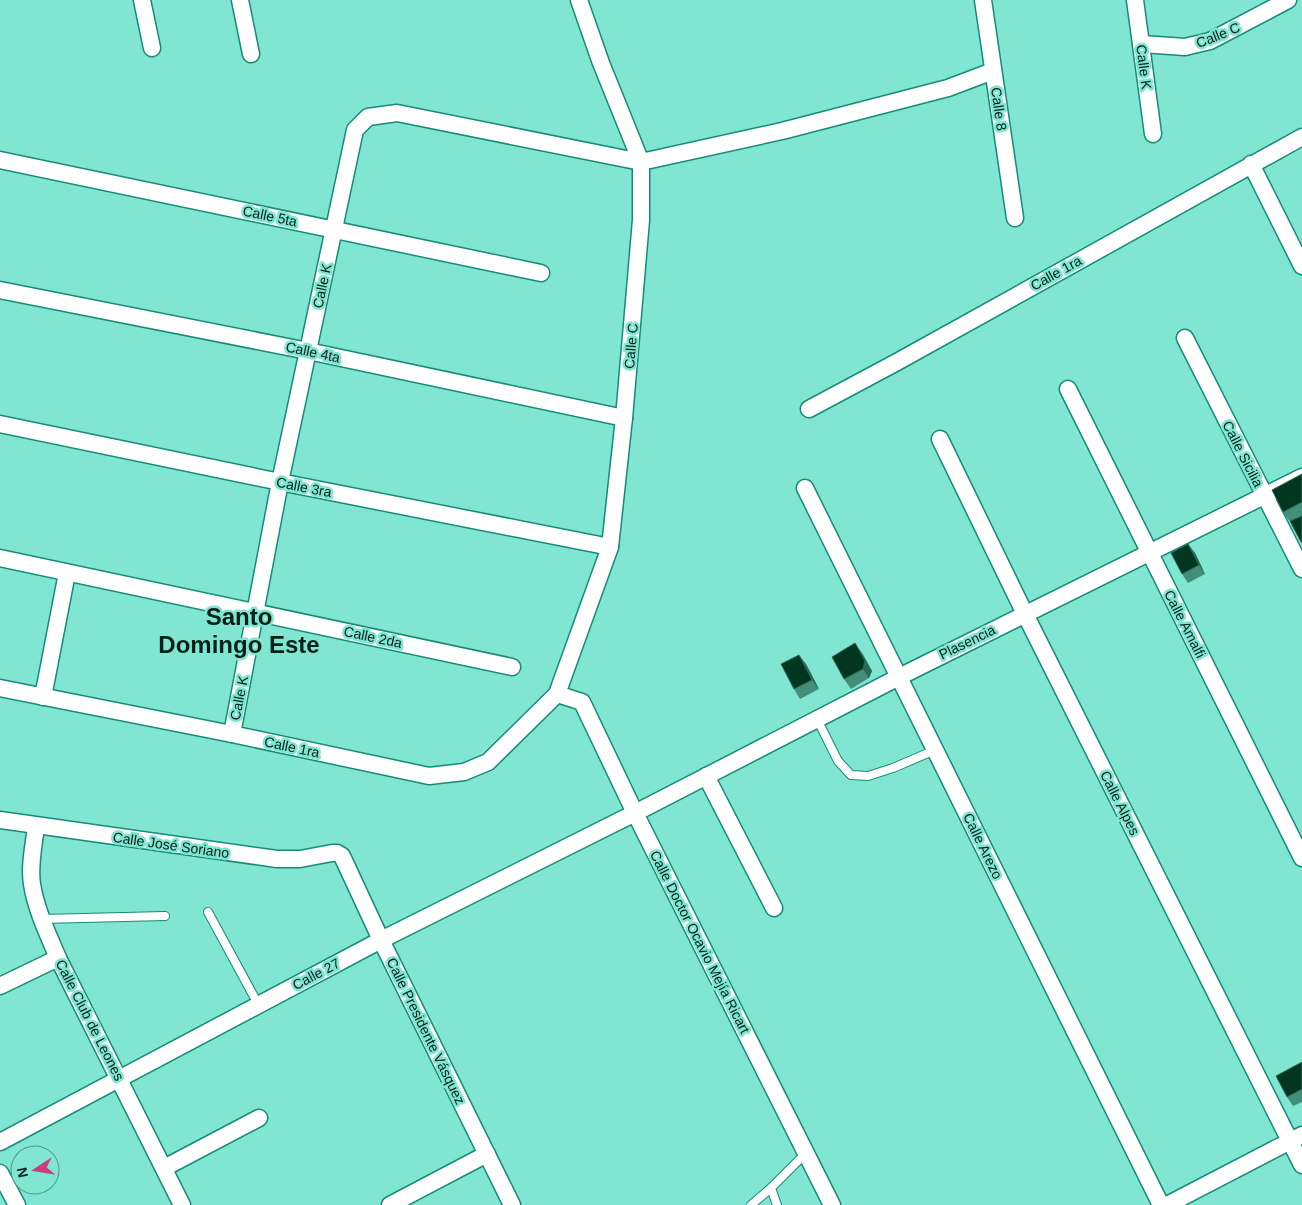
<svg xmlns="http://www.w3.org/2000/svg" width="1302" height="1205" font-family="Helvetica,sans-serif">
  <style>
    .lines { fill: none; stroke-linecap: round; stroke-linejoin: round }
    .service-casing { stroke: #158b79; stroke-width: 10 }
    .minor-casing { stroke: #158b79; stroke-width: 19 }
    .service { stroke: #fff; stroke-width: 8 }
    .minor { stroke: #fff; stroke-width: 16 }
    .wall { fill: #428e78 }
    .shaded-wall { fill: #286b55 }
    .building { fill: #023620; stroke: #286b55 }
    .labels { text-anchor: middle; dominant-baseline: central; stroke-width: 5; stroke-linejoin: round; paint-order: stroke }
    .street-label { font-size: 14px; fill: #00201a; stroke: #81e6d1 }
    .town-label { font-size: 24px; font-weight: bold; fill: #00201a; stroke: #81e6d1 }
  </style>
  <rect width="100%" height="100%" fill="#81e6d1"/>
  <g class="lines">
    <g class="service-casing">
      <g id="service">
        <path d="M817 719 838 761 851 775 868 776 893 768 935 750"/>
        <path d="M208 912 258 1004"/>
        <path d="M42 919 165 916"/>
        <path d="M751 1205 771 1188"/>
        <path d="M777 1205 771 1188 806 1153"/>
      </g>
    </g>
    <g class="minor-casing">
      <g id="minor">
        <path d="M142 0 152 48"/>
        <path d="M240 0 251 54"/>
        <path d="M983 0 1015 218"/>
        <path d="M1135 0 1153 134"/>
        <path d="M1142 44 1185 47 1210 41 1288 0"/>
        <path d="M0 160 541 273"/>
        <path d="M1251 164 1302 266"/>
        <path d="M0 290 308 351 624 418"/>
        <path d="M1185 338 1302 569"/>
        <path d="M1068 389 1302 858"/>
        <path d="M809 409 897 362 1302 137"/>
        <path d="M0 424 280 482 610 547"/>
        <path d="M940 439 1025 614 1302 1165"/>
        <path d="M805 488 1161 1205"/>
        <path d="M0 558 512 667"/>
        <path d="M0 688 232 734 429 776 464 772 488 762 557 694 610 547 624 418 641 220V162L601 63 579 0"/>
        <path d="M557 694 582 702 635 813 832 1205"/>
        <path d="M43 697 67 573"/>
        <path d="M232 734 280 482 355 130 368 117 397 113 641 162 782 131 948 88 993 71"/>
        <path d="M706 776 774 908"/>
        <path d="M0 820 277 859H300L332 853H337L342 856 381 940 512 1205"/>
        <path d="M36 826C34 845 29 865 32 884 36 910 48 934 58 958L182 1205"/>
        <path d="M0 986 58 958"/>
        <path d="M0 1142 381 940 635 813 899 677 1302 477"/>
        <path d="M164 1168 259 1118"/>
        <path d="M0 1173 17 1205"/>
        <path d="M390 1205 487 1154"/>
        <path d="M1167 1205 1302 1135"/>
      </g>
    </g>
    <use href="#service" class="service"/>
    <use href="#minor" class="minor"/>
  </g>
  <g class="wall">
    <path d="M1302 474V544L1291 523 1283 512Z"/>
    <path d="M1195 553 1205 574 1188 583 1182 574Z"/>
    <path d="M862 653 872 671 869 678 851 689 844 679Z"/>
    <path d="M806 664 819 689 800 699 794 689Z"/>
    <path d="M1302 1062V1102L1293 1106 1287 1097Z"/>
  </g>
  <g class="shaded-wall">
    <path d="M1188 544 1195 553 1205 574 1199 565Z"/>
    <path d="M855 643 862 653 872 671 869 678 863 669Z"/>
    <path d="M799 655 806 664 819 689 812 680Z"/>
  </g>
  <g class="building">
    <path d="M1302 474V502L1283 512 1272 490Z"/>
    <path d="M1302 516V542H1301L1290 521Z"/>
    <path d="M1188 544 1199 565 1182 574 1171 553Z"/>
    <path d="M855 643 865 661 863 669 844 679 832 657Z"/>
    <path d="M799 655 812 680 794 689 781 664Z"/>
    <path d="M1302 1062V1089L1287 1097 1276 1076Z"/>
  </g>
  <g class="labels">
    <g class="street-label">
      <text transform="translate(1218 35) rotate(-22)">Calle C</text>
      <text transform="translate(1144 67) rotate(83)">Calle K</text>
      <text transform="translate(999 109) rotate(82)">Calle 8</text>
      <text transform="translate(270 216) rotate(12)">Calle 5ta</text>
      <text transform="translate(1056 273) rotate(-29)">Calle 1ra</text>
      <text transform="translate(322 286) rotate(-78)">Calle K</text>
      <text transform="translate(631 346) rotate(-85)">Calle C</text>
      <text transform="translate(313 352) rotate(12)">Calle 4ta</text>
      <text transform="translate(1243 454) rotate(63)">Calle Sicilia</text>
      <text transform="translate(304 487) rotate(11)">Calle 3ra</text>
      <text transform="translate(1185 624) rotate(63)">Calle Amalfi</text>
      <text transform="translate(373 637) rotate(12)">Calle 2da</text>
      <text transform="translate(967 642) rotate(-26)">Plasencia</text>
      <text transform="translate(239 698) rotate(-79)">Calle K</text>
      <text transform="translate(292 747) rotate(12)">Calle 1ra</text>
      <text transform="translate(1120 803) rotate(63)">Calle Alpes</text>
      <text transform="translate(171 845) rotate(8)">Calle José Soriano</text>
      <text transform="translate(983 846) rotate(64)">Calle Arezo</text>
      <text transform="translate(700 942) rotate(63)">Calle Doctor Ocavio Mejía Ricart</text>
      <text transform="translate(316 974) rotate(-28)">Calle 27</text>
      <text transform="translate(90 1020) rotate(63)">Calle Club de Leones</text>
      <text transform="translate(426 1031) rotate(64)">Calle Presidente Vásquez</text>
    </g>
    <g class="town-label">
      <text x="239" y="616">Santo<tspan x="239" dy="28">Domingo Este</tspan></text>
    </g>
  </g>
  <g transform="translate(35 1170) rotate(258)"><circle r="24" fill="#81e6d1" stroke="#4d9788"/>
  <path d="M0-4L9 19L0 12L-9 19Z" fill="#c93f78"/>
  <text y="-8" font-size="14" font-weight="bold" text-anchor="middle" fill="#00201a">N</text>
  </g>
</svg>
